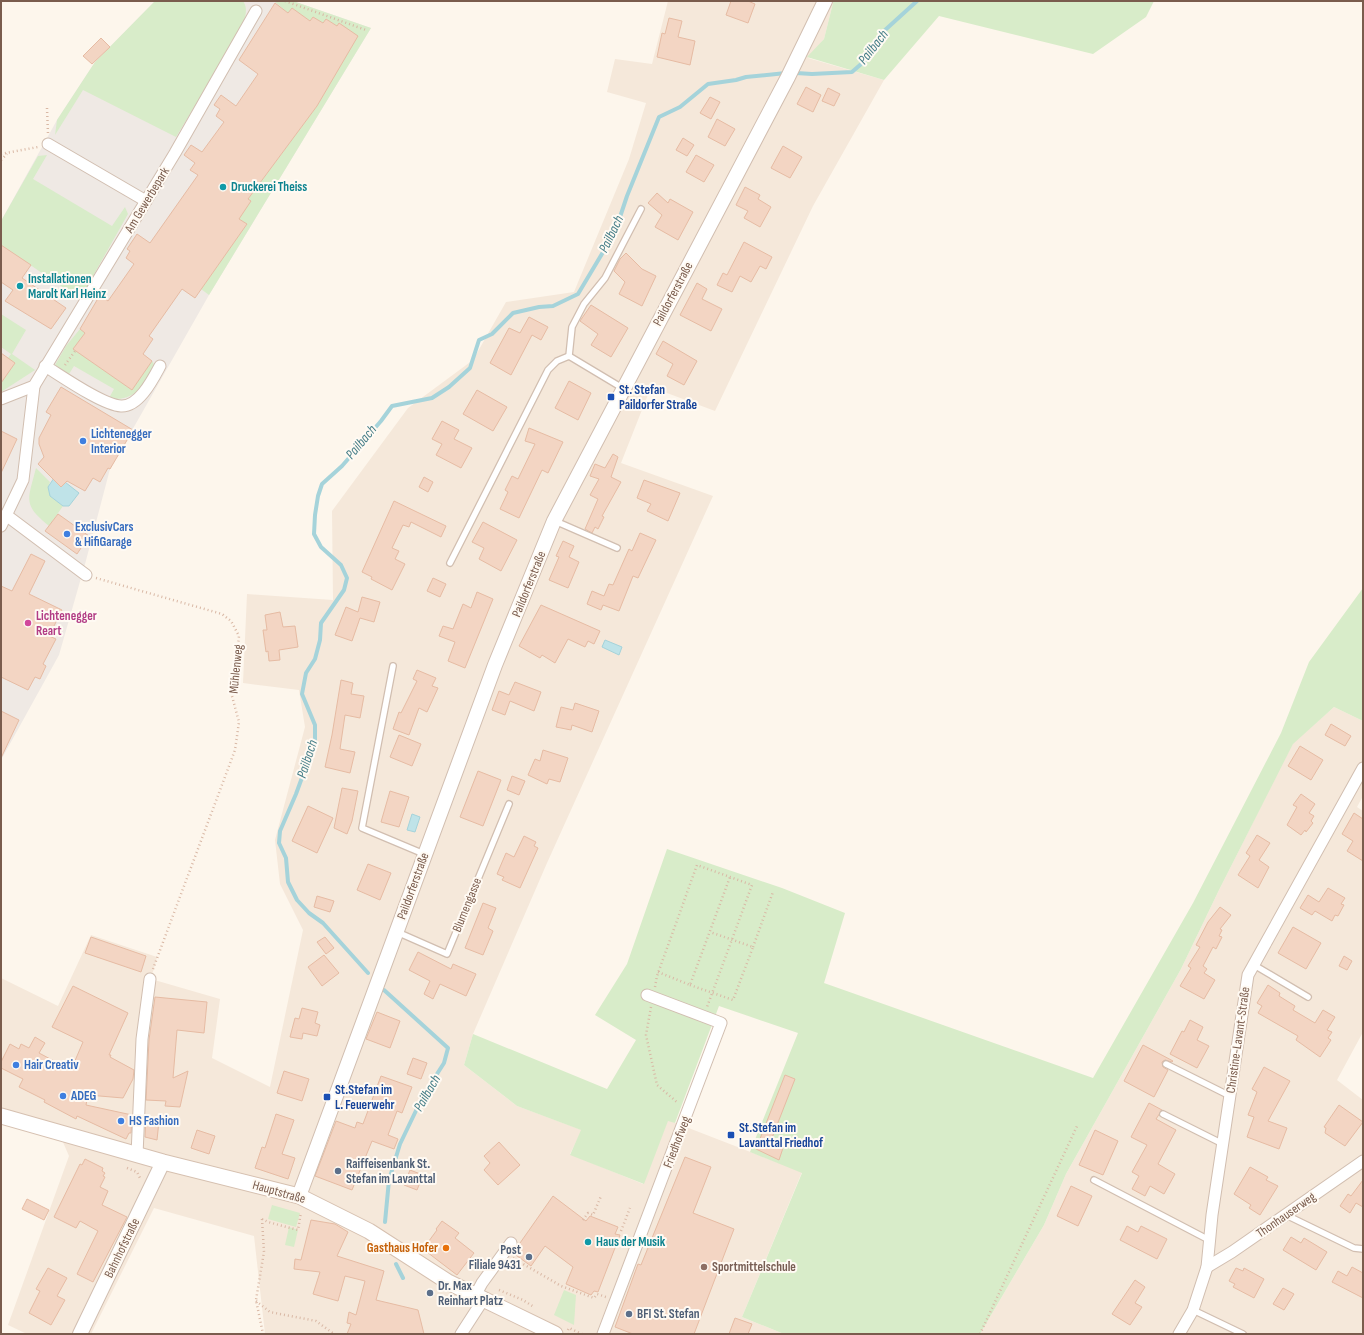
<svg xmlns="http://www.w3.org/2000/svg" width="1364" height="1335" font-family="'Sofia Sans Condensed',sans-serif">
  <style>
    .residential { fill: #f5e8da }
    .industrial { fill: #efe9e4 }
    .green { fill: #d8ecc9 }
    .water { fill: #bfe3e8; stroke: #a5d3da }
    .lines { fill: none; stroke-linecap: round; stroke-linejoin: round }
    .stream { stroke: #a5d3da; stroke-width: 4 }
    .building { fill: #f3d5c3; stroke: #e6bba3 }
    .service-casing { stroke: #d1beb0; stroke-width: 8 }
    .minor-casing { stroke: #d1beb0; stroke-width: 13 }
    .tertiary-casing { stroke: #d1beb0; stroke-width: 16 }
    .secondary-casing { stroke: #d6c0b0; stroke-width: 17 }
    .path { stroke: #d9b8a5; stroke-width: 2.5; stroke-dasharray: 1 3; stroke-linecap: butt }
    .service { stroke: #fff; stroke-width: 5.5 }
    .minor { stroke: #fff; stroke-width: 11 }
    .tertiary { stroke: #fff; stroke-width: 14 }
    .secondary { stroke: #fff; stroke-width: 15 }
    .culture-dot { fill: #0f9aa8; stroke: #fffaf3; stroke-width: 1.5 }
    .transit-dot { fill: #1a4fb4; stroke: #fffaf3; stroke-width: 1.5 }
    .shop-dot { fill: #3f7fe0; stroke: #fffaf3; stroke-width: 1.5 }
    .hotel-dot { fill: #d1479c; stroke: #fffaf3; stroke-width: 1.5 }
    .service-dot { fill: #5c6f8a; stroke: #fffaf3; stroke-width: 1.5 }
    .food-dot { fill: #e8710a; stroke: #fffaf3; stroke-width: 1.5 }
    .education-dot { fill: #8d6e63; stroke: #fffaf3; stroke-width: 1.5 }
    .labels { text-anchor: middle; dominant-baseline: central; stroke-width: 4; stroke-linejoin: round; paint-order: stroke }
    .culture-label { font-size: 13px; font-weight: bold; fill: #0d838f; stroke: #fffaf3; text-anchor: start }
    .street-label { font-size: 13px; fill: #7a5c4d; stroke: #fffaf3 }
    .transit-label { font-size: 13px; font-weight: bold; fill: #164399; stroke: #fffaf3; text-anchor: start }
    .shop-label { font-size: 13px; font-weight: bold; fill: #366cbe; stroke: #fffaf3; text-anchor: start }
    .hotel-label { font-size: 13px; font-weight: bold; fill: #b23c85; stroke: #fffaf3; text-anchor: start }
    .service-label { font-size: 13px; font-weight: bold; fill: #4e5e75; stroke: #fffaf3; text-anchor: start }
    .food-label { font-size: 13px; font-weight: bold; fill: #c56008; stroke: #fffaf3; text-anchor: end }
    .education-label { font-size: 13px; font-weight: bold; fill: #785e54; stroke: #fffaf3; text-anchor: start }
    .water-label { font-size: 14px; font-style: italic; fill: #437c86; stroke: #fffaf3 }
  </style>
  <rect width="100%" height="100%" fill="#fdf6ec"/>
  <g class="residential">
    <path d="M668 1H830L833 3 824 39 808 58 884 80 813 206 715 411 651 387 621 463 713 496 547 863 473 1034 464 1065 517 1106 582 1130 570 1154 643 1184 668 1120 802 1172 742 1317 784 1334H265L254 1236 154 1208 91 1334H27L8 1325 69 1156 59 1133 1 1116V978L58 1006 91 935 157 957 151 979 220 999 212 1058 270 1087 303 930 280 884 275 840 305 727 299 690 243 683 247 594 333 600 332 511 408 408 473 360 506 302 574 292 629 159 646 103 607 92 615 59 652 64Z"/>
    <path d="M1334 707 1363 721V796L1357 807 1363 811V1032L1337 1080 1363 1100V1334H980L1044 1225 1066 1174 1181 969 1219 890 1293 743Z"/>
  </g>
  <path class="industrial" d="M155 1H293L371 28 209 295 110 469 84 568 86 578H81L59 655 1 760V221L57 120 95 62Z"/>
  <g class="green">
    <path d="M155 1H243C250 11 243 23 239 33L176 137 83 90 55 135 57 120 95 62Z"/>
    <path d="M274 1H293L371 28 209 295 201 289 247 224 236 217 251 201 248 199 317 106 357 37 339 23 337 26 326 19 323 23 313 17 310 21 292 8 288 13Z"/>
    <path d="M830 1H1154L1146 17 1093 54 939 16 884 80 807 57 824 39 833 3Z"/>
    <path d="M47 155 33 179 112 226 125 207 128 214 80 299 1 245V221L38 156Z"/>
    <path d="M1 314 26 330 12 354 35 370 1 392V383L15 363 8 358 11 354 1 347Z"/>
    <path d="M80 329 85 333 73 349 132 390 152 361 155 366C144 385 134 403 109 398L114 389 74 366 69 374 55 365 66 346Z"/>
    <path d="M36 468 50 482C45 494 54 499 63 506L49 526C22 504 28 500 36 468Z"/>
    <path d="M1363 588V721L1334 707 1293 744 1219 890 1181 969 1066 1174 1044 1225 980 1334H784L742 1317 802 1173 750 1152 798 1033 719 1006 675 1123 668 1121 644 1184 570 1155 581 1130 517 1106 464 1065 473 1034 607 1089 636 1040 595 1015 627 964 667 849 782 888 845 913 824 983 1093 1078 1193 903 1281 733 1309 662Z"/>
    <path d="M272 1205 300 1213 296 1227 268 1219Z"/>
    <path d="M289 1227 298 1230 294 1247 285 1245Z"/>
    <path d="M564 1290 576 1295 574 1325 554 1315Z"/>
  </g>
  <g class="water">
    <path d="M56 475 79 493 69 506H63L50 496 48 487Z"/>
    <path d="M605 640 622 647 619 655 602 647Z"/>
    <path d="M412 814 420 817 415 832 407 830Z"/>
  </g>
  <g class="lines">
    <g class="stream">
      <path d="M796 73 812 74 852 72 868 58 879 43 884 31 917 1"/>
      <path d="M368 973 323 923 309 913 297 900 288 882 286 858 279 843 280 831 296 794 315 742V725L302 694 306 673 315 659 320 640 321 623 344 590 347 578 341 565 321 547 314 534 315 515 318 496 322 484 342 466 381 421 392 406 432 398 449 387 470 368 479 340 492 334 513 313 539 307 553 306 578 294 615 232 627 196 659 117 680 107 708 84 736 80 746 77 786 73"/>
      <path d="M384 990 448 1048 444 1063 423 1096 400 1144 389 1180 385 1222"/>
      <path d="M396 1264 403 1278"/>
    </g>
  </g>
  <g class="building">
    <path d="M731 1H748L755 4 748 23 726 15Z"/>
    <path d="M275 3 288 13 292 8 310 21 313 17 323 23 326 19 337 26 339 23 358 36 317 106 248 199 251 201 239 219 247 224 195 298 182 289 149 336 153 339 143 354 152 361 132 390 73 349 85 333 80 329 100 295 108 301 134 264 126 258 130 251 127 249 137 234 150 243 198 175 190 170 195 163 184 155 191 145 202 152 224 122 216 116 220 109 214 105 221 95 236 106 258 74 239 60Z"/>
    <path d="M669 18 682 21 678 37 695 41 690 65 657 57 662 33 665 34Z"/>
    <path d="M101 38 110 47 92 64 83 56Z"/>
    <path d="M806 87 821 95 813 112 797 104Z"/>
    <path d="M828 88 840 94 834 106 822 101Z"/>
    <path d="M710 97 720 102 711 119 700 113Z"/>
    <path d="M717 119 735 129 725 146 708 137Z"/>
    <path d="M683 138 694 145 687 156 676 150Z"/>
    <path d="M783 146 802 157 790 178 771 168Z"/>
    <path d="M696 155 714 165 704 182 686 172Z"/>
    <path d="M745 187 760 195 758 199 771 207 760 227 744 218 748 211 736 205Z"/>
    <path d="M657 193 668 203 670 199 693 212 678 240 655 227 662 215 648 203Z"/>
    <path d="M744 242 772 257 766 269 760 266 751 282 740 276 732 292 717 285 723 273 727 275Z"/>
    <path d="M1 245 31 265 22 278 66 308 51 329 5 301 13 290 1 282Z"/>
    <path d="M626 253 642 269 656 276 642 306 619 294 625 282 614 271 620 259Z"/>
    <path d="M697 283 707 289 702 299 722 309 711 331 680 315Z"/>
    <path d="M591 305 628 328 611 357 591 345 598 334 580 321Z"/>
    <path d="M529 317 548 327 541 340 532 335 511 375 490 363 509 328 520 333Z"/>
    <path d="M663 341 697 361 684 385 667 376 673 364 656 354Z"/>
    <path d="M1 353 15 363 1 383Z"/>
    <path d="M569 381 591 393 578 420 555 408Z"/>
    <path d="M61 387 133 430 110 469 108 468 100 482 93 478 85 491 67 481 61 487 38 464 44 457 39 444V438L51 415 46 412Z"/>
    <path d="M477 390 507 407 493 431 463 414Z"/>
    <path d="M442 421 459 430 454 439 472 448 461 468 436 455 442 444 432 439Z"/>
    <path d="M529 428 563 442 548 473 542 470 519 518 500 509 508 492 505 490 512 476 518 479 535 444 525 441Z"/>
    <path d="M1 431 17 439 1 473Z"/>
    <path d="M613 454 618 457 611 477 621 482 602 516 604 517 598 529 595 527 592 533 585 529 598 499 590 495 599 479 590 476 595 464 605 468Z"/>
    <path d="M424 477 433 482 428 492 419 487Z"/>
    <path d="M644 480 680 493 668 521 647 511 651 504 637 498Z"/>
    <path d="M394 501 446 526 441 537 411 522 409 527 403 525 392 548 399 551 395 559 405 564 392 590 371 579 372 577 362 572Z"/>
    <path d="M58 514 89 536 77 554 45 531Z"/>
    <path d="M483 522 517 540 501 571 479 559 484 548 472 542Z"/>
    <path d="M640 533 656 540 638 578 633 576 619 611 603 605 601 610 587 604 592 591 604 596 609 584 613 585 629 549 632 551Z"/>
    <path d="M563 541 574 546 569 557 579 562 568 588 549 580 559 557 556 556Z"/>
    <path d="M31 554 45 561 29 594 62 610 49 636 56 639 43 664 46 666 40 679 35 677 28 690 1 677V586L12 591Z"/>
    <path d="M433 578 446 584 440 597 427 591Z"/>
    <path d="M477 592 493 599 465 668 448 661 455 642 439 636 443 626 453 629 463 604 471 608Z"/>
    <path d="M362 597 380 602 374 622 360 618 352 641 335 635 346 607 358 612Z"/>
    <path d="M541 605 600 631 594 644 588 641 585 647 568 639 555 663 542 655 540 658 519 646Z"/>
    <path d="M280 612 283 627 295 626 298 647 279 650 280 660 269 661 268 651 266 652 263 630H267L265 615Z"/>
    <path d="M417 670 436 678 432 686 438 688 427 712 419 708 409 735 393 729 399 712 401 713 417 681 413 679Z"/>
    <path d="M341 680 353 683 351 694 364 696 360 718 345 715 340 749 355 752 350 773 325 767 332 735Z"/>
    <path d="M515 682 541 692 534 711 510 701 505 715 492 710 499 691 509 695Z"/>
    <path d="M575 703 599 711 592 732 572 725 571 730 556 727 561 707 573 710Z"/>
    <path d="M1 711 19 720 1 758Z"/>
    <path d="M1331 724 1351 736 1345 746 1325 735Z"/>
    <path d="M399 735 421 744 412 766 390 757Z"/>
    <path d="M1300 746 1323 760 1311 780 1288 766Z"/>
    <path d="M543 750 568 758 560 782 549 779 547 784 528 775 535 759 540 761Z"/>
    <path d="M478 771 501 780 483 826 460 817Z"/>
    <path d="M512 776 525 781 519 795 507 790Z"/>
    <path d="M342 788 358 791 352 821 347 834 334 828Z"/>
    <path d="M390 791 409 797 399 827 381 822Z"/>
    <path d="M1301 794 1315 804 1309 813 1314 816 1311 821 1313 823 1306 832 1305 830 1301 835 1287 825 1297 807 1293 805Z"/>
    <path d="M308 806 333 818 317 853 292 841Z"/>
    <path d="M1354 813 1363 819V861L1347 851 1353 841 1342 834Z"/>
    <path d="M1257 835 1270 843 1259 860 1269 867 1258 888 1238 875 1250 856 1246 853Z"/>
    <path d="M524 836 536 842 534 846 538 848 520 888 502 880 504 877 497 874 506 853 514 857Z"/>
    <path d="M368 864 391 873 380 900 357 890Z"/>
    <path d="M1328 888 1345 898 1341 904 1344 905 1338 916 1335 915 1332 921 1315 911 1312 915 1300 908 1308 895 1319 902Z"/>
    <path d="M317 896 334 901 330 912 314 907Z"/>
    <path d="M483 903 496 908 488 928 493 931 483 955 465 948Z"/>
    <path d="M1220 907 1231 915 1220 929 1222 930 1219 936 1222 937 1216 949 1213 947 1203 966 1207 969 1204 973 1215 980 1204 999 1180 986 1191 968 1188 966 1200 947 1196 945 1208 922Z"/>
    <path d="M1293 927 1321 943 1306 969 1278 953Z"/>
    <path d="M91 937 146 956 141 972 85 953Z"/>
    <path d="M325 937 334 948 326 954 317 942Z"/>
    <path d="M418 952 451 969 453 964 476 974 466 996 440 984 433 999 424 994 430 981 409 970Z"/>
    <path d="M324 955 339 973 322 986 308 967Z"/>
    <path d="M1344 956 1352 961 1347 970 1339 966Z"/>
    <path d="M1268 985 1280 993 1279 996 1295 1006 1293 1010 1315 1023 1323 1010 1335 1017 1327 1030 1332 1032 1328 1038 1331 1040 1320 1057 1296 1040 1298 1036 1258 1013 1262 1006 1257 1003Z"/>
    <path d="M73 986 128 1013 109 1055H111L110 1057 134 1070 133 1079 123 1098 88 1095 86 1105 132 1115 131 1133H129L126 1139 77 1116 76 1119 44 1102 45 1100 19 1087 23 1079 1 1068V1062L10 1044 19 1049 21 1044 29 1048 35 1037 45 1043 39 1053 71 1070 83 1042 52 1027Z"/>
    <path d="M155 997 207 1002 204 1033 177 1030 173 1078 188 1071 180 1107 165 1106 166 1101 146 1100 149 1040Z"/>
    <path d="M302 1008 318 1012 315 1023 320 1025 317 1036 303 1033 302 1039 290 1037 295 1018 299 1019Z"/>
    <path d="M377 1012 400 1021 390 1048 366 1039Z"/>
    <path d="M1190 1020 1203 1027 1197 1040 1209 1046 1197 1068 1170 1054 1182 1031 1184 1032Z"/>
    <path d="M1143 1045 1173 1061 1172 1062 1165 1060 1162 1062 1163 1067 1168 1070 1154 1097 1124 1081Z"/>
    <path d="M413 1058 427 1063 421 1079 407 1074Z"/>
    <path d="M1264 1067 1290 1081 1268 1121 1287 1128 1279 1149 1247 1137 1254 1117 1248 1115 1257 1092 1252 1089Z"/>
    <path d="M284 1071 309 1079 302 1101 277 1093Z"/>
    <path d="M785 1075 795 1079 770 1143 783 1148 779 1160 756 1149Z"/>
    <path d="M381 1076 412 1087 402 1113 397 1111 388 1135 398 1139 394 1149 372 1141 352 1190 315 1176 336 1121 355 1128 357 1122 363 1124Z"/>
    <path d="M1149 1103 1162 1110 1156 1119 1176 1130 1158 1164 1175 1174 1164 1194 1150 1186 1145 1196 1132 1189 1139 1176 1132 1172 1147 1145 1131 1137Z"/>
    <path d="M1339 1105 1363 1122 1345 1146 1325 1133 1326 1128 1324 1127Z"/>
    <path d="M276 1114 294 1120 282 1154 295 1158 288 1179 255 1168 262 1147 265 1148Z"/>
    <path d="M146 1118 159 1121 157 1140 145 1137Z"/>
    <path d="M197 1130 215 1136 209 1154 191 1148Z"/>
    <path d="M1095 1130 1118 1141 1103 1175 1079 1165Z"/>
    <path d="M499 1142 520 1165 498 1185 484 1170 490 1163 484 1156Z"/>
    <path d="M685 1157 711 1167 693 1213 734 1229 694 1334H633L615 1327 638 1264 641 1265Z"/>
    <path d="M85 1159 103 1168 102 1171 105 1173 103 1176 105 1177 100 1187 108 1191 102 1205 127 1217 93 1282 77 1274 98 1231 80 1221 76 1228 54 1217 80 1164 82 1165Z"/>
    <path d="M1250 1167 1268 1177 1266 1180 1278 1186 1260 1215 1249 1208 1251 1205 1234 1194Z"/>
    <path d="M410 1170 423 1175 417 1190 404 1185Z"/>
    <path d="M1363 1180V1207L1356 1203 1350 1213 1340 1206 1348 1194 1351 1196Z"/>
    <path d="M1071 1186 1092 1196 1078 1226 1057 1216Z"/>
    <path d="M553 1196 586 1221 590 1216 618 1227 615 1234 620 1235 598 1292 594 1291 591 1295 566 1284 573 1267 545 1246 531 1266 513 1253Z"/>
    <path d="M27 1199 49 1210 44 1220 22 1209Z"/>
    <path d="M311 1220 335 1224 348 1232 337 1256 384 1271 376 1300 418 1310 424 1334H347L351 1324 347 1323 349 1312 356 1315 365 1281 345 1276 338 1301 313 1294 320 1272 294 1269 295 1259 301 1260Z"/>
    <path d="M442 1221 459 1233 455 1238 474 1253 457 1275 423 1249 437 1230 436 1229Z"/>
    <path d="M1127 1226 1138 1232 1141 1226 1167 1239 1157 1259 1120 1240Z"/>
    <path d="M1291 1237 1301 1243 1304 1238 1327 1252 1316 1270 1283 1250Z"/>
    <path d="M1352 1267 1363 1273V1298L1332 1282 1338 1271 1347 1276Z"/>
    <path d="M48 1268 67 1278 57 1296 65 1300 51 1325 29 1313 40 1291 36 1289Z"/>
    <path d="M1236 1268 1243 1271 1244 1268 1264 1279 1254 1298 1233 1287 1235 1284 1229 1281Z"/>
    <path d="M1135 1280 1145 1287 1135 1303 1142 1307 1130 1325 1112 1314Z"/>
    <path d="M1283 1288 1294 1294 1284 1310 1273 1304Z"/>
    <path d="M735 1318 752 1324 748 1334H729Z"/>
  </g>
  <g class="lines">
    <g class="service-casing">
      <g id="service">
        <path d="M569 356 572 327 584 304 605 278 641 209"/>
        <path d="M555 521 617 548"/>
        <path d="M450 563 548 370 557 361 569 356 624 389"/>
        <path d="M393 666 362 828 424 854"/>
        <path d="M397 932 447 954 509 804"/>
        <path d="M1254 965 1308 997"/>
        <path d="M1166 1064 1230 1096"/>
        <path d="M1163 1114 1223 1144"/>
        <path d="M1094 1180 1209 1240"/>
        <path d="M1286 1215 1354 1248 1363 1249"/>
        <path d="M1193 1310 1243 1334"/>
      </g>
    </g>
    <g class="minor-casing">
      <g id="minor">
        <path d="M48 144 146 201"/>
        <path d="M45 366C63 377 103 405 121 406 139 407 153 379 160 366"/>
        <path d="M1 399 34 386 175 153 256 11"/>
        <path d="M6 515 86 575"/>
        <path d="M1 526 23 480 34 386"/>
        <path d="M137 1155 142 1039 150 979"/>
        <path d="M1207 1267 1232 1252 1363 1161"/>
        <path d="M475 1296 482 1283 511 1243"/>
        <path d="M461 1334 483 1300"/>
        <path d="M603 1334 721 1023 647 995"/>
        <path d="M1179 1334 1193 1310 1207 1267 1212 1215 1248 975 1363 768"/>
      </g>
    </g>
    <g class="tertiary-casing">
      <g id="tertiary">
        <path d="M299 1196 495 665 554 521 788 77 825 1"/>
        <path d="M80 1334 163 1162"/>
      </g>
    </g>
    <g class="secondary-casing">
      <path id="secondary" d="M1 1116 163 1162 299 1196 369 1231 448 1282 555 1334"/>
    </g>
    <g class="path">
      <path d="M285 1 366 30"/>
      <path d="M47 108 48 134"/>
      <path d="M1 154 38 147"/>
      <path d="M1 160 7 154"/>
      <path d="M65 365 75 351"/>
      <path d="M96 578 222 614 231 621 239 636 232 696 239 722 235 750 153 969"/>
      <path d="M753 947 773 892"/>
      <path d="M658 972 690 985 730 877"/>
      <path d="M690 985 733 1000 753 947 710 932"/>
      <path d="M655 987 657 976 697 865 752 885 707 1007"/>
      <path d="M651 1007 646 1035 657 1085 678 1103"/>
      <path d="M127 1168 137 1172 141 1180"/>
      <path d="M262 1219 268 1222 298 1230 301 1212"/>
      <path d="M262 1219 264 1252 256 1300 263 1334"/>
      <path d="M583 1220 588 1213 593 1215 601 1196"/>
      <path d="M621 1231 630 1208"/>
      <path d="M513 1258 561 1286 594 1298 597 1294 606 1297"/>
      <path d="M499 1290 523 1300 534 1307"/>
      <path d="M256 1301 270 1312 316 1321 334 1334"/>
      <path d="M568 1330 569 1328 582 1334"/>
      <path d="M518 1334V1333"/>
      <path d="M980 1334 1078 1124"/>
    </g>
    <use href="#service" class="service"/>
    <use href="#minor" class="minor"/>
    <use href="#tertiary" class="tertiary"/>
    <use href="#secondary" class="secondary"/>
  </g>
  <g class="culture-dot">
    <circle cx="223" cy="187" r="4"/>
    <circle cx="20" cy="286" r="4"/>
    <circle cx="588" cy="1242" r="4"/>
  </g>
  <g class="transit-dot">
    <rect x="607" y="393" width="8" height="8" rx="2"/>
    <rect x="323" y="1093" width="8" height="8" rx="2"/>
    <rect x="727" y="1131" width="8" height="8" rx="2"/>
  </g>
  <g class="shop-dot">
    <circle cx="83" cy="441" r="4"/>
    <circle cx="67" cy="534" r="4"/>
    <circle cx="16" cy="1065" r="4"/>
    <circle cx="63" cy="1096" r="4"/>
    <circle cx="121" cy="1121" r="4"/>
  </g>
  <circle class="hotel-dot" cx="28" cy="623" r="4"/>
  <g class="service-dot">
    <circle cx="338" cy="1171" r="4"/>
    <circle cx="529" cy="1257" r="4"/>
    <circle cx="430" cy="1293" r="4"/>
    <circle cx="629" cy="1314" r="4"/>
  </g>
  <circle class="food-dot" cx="446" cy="1248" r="4"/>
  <circle class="education-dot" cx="704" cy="1267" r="4"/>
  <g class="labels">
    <g class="culture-label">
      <text x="231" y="187">Druckerei Theiss</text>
      <text x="28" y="279">Installationen<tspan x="28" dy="15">Marolt Karl Heinz</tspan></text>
      <text x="596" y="1242">Haus der Musik</text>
    </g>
    <g class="street-label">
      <text transform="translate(147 200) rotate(-59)">Am Gewerbepark</text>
      <text transform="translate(673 294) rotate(-62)">Paildorferstraße</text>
      <text transform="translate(529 584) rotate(-68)">Paildorferstraße</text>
      <text transform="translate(236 669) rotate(-84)">Mühlenweg</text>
      <text transform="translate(413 886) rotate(-70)">Paildorferstraße</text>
      <text transform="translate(467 905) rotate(-68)">Blumengasse</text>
      <text transform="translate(1238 1040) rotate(-82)">Christine-Lavant-Straße</text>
      <text transform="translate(677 1142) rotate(-69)">Friedhofweg</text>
      <text transform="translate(279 1192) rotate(16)">Hauptstraße</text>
      <text transform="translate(1286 1215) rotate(-35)">Thonhauserweg</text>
      <text transform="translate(122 1248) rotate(-64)">Bahnhofstraße</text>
    </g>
    <g class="transit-label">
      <text x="619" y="390">St. Stefan<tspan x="619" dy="15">Paildorfer Straße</tspan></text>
      <text x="335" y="1090">St.Stefan im<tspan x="335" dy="15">L. Feuerwehr</tspan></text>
      <text x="739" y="1128">St.Stefan im<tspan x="739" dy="15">Lavanttal Friedhof</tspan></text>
    </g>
    <g class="shop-label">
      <text x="91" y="434">Lichtenegger<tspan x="91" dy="15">Interior</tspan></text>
      <text x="75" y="527">ExclusivCars<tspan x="75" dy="15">&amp; HifiGarage</tspan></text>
      <text x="24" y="1065">Hair Creativ</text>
      <text x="71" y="1096">ADEG</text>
      <text x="129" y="1121">HS Fashion</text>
    </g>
    <g class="hotel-label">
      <text x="36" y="616">Lichtenegger<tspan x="36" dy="15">Reart</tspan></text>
    </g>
    <g class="service-label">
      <text x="346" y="1164">Raiffeisenbank St.<tspan x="346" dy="15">Stefan im Lavanttal</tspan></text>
      <text x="521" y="1250" text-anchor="end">Post<tspan x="521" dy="15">Filiale 9431</tspan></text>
      <text x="438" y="1286">Dr. Max<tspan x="438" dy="15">Reinhart Platz</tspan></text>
      <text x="637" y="1314">BFI St. Stefan</text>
    </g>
    <g class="food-label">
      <text x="438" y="1248">Gasthaus Hofer</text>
    </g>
    <g class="education-label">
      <text x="712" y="1267">Sportmittelschule</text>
    </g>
    <g class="water-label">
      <text transform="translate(873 47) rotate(-52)">Pailbach</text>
      <text transform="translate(611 234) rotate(-64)">Pailbach</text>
      <text transform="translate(361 442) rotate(-50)">Pailbach</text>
      <text transform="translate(307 759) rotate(-72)">Pailbach</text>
      <text transform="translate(427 1093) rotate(-60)">Pailbach</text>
    </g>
  </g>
  <rect width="1364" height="1335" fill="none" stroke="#7a5c4d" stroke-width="4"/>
</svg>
